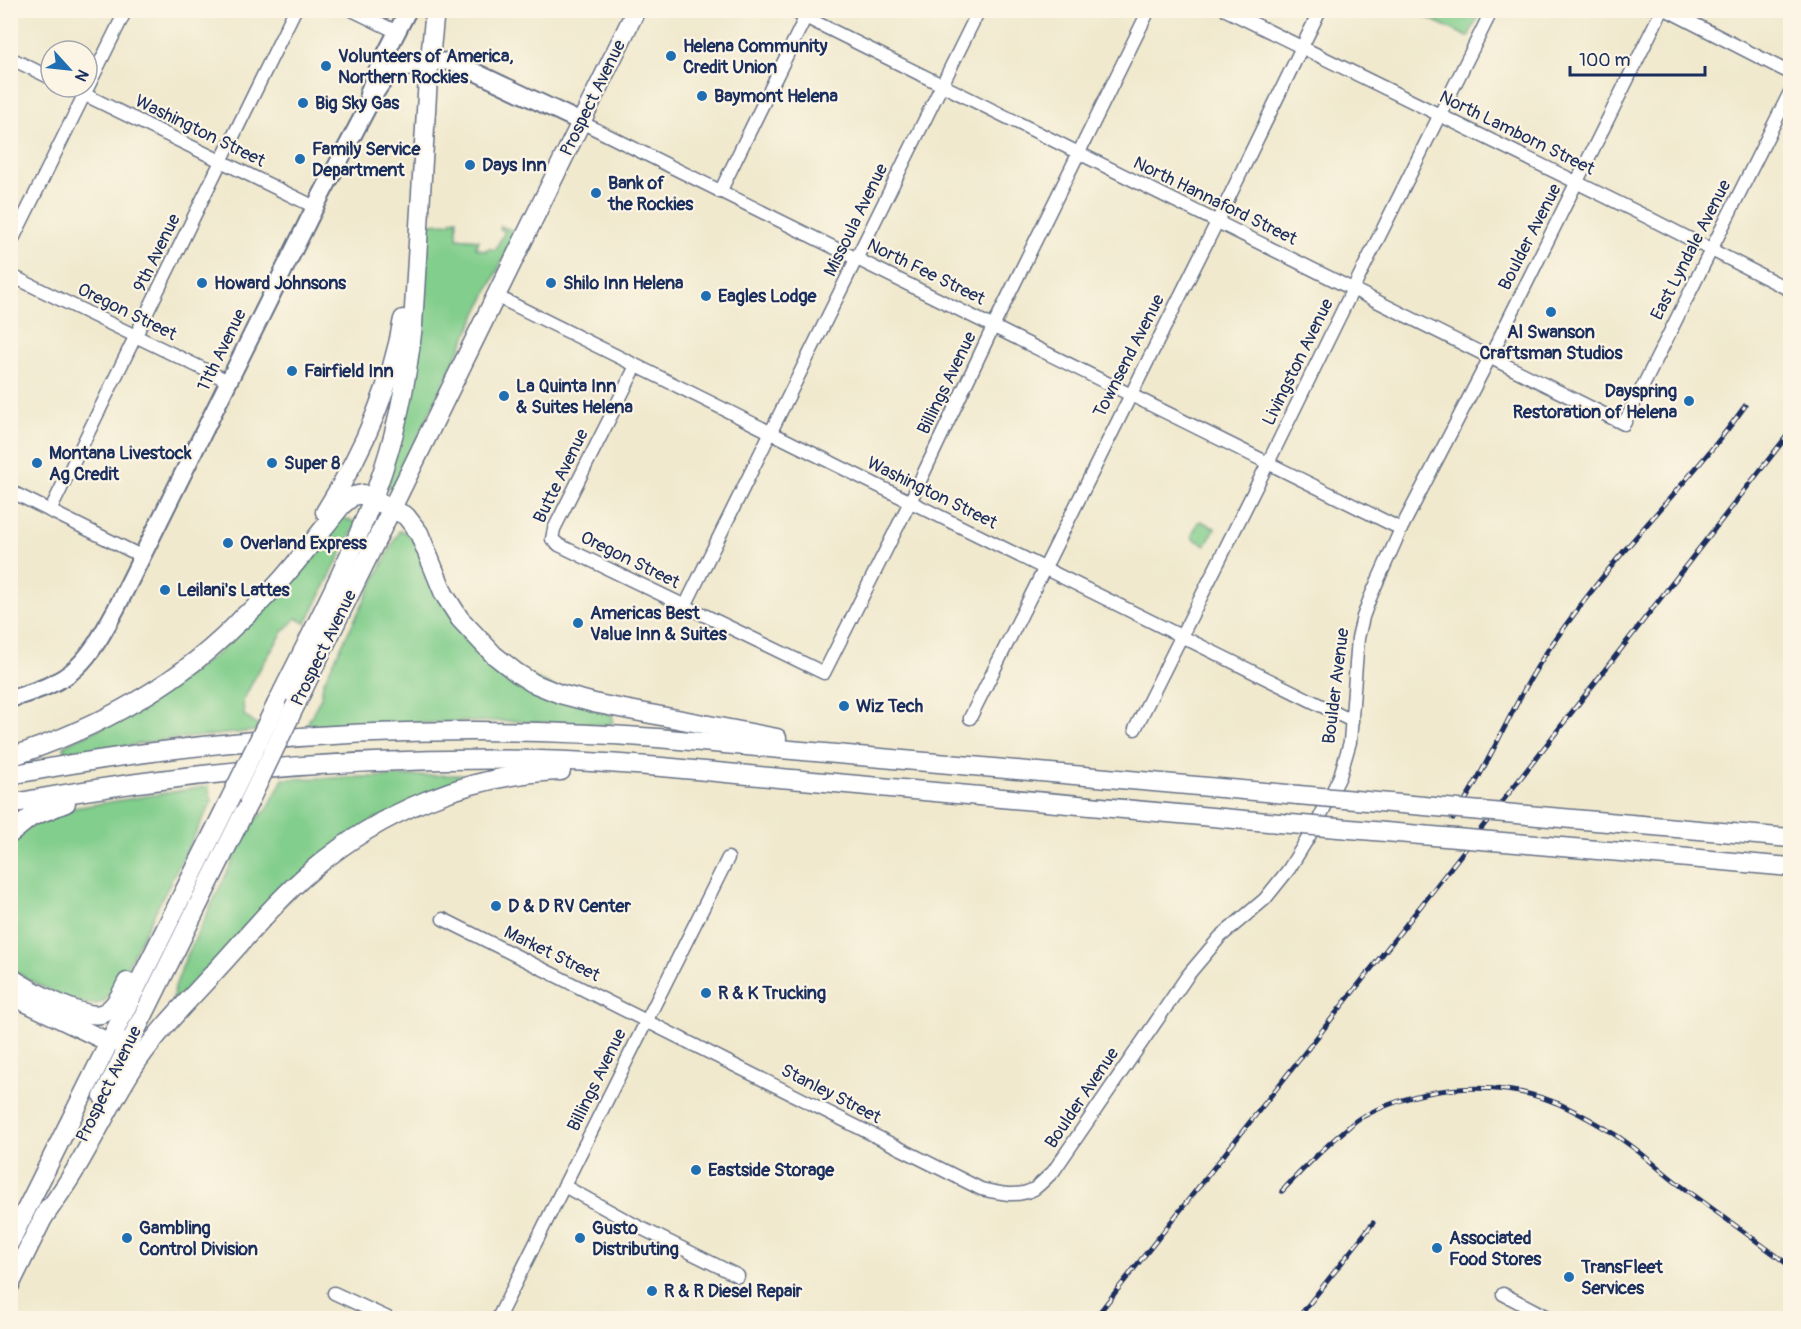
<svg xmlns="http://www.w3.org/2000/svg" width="1801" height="1329" font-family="Pangolin,sans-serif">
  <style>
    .green { fill: #82ce8c; stroke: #4e7e75; stroke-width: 1.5 }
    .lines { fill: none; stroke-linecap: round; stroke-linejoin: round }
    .minor-casing { stroke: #667085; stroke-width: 15 }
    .major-casing { stroke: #667085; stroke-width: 20 }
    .highway-casing { stroke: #667085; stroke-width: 21 }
    .minor { stroke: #fff; stroke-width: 12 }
    .major { stroke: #fff; stroke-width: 16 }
    .highway { stroke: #fff; stroke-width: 18 }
    .rail-casing { stroke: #1b2f5e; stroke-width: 5 }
    .rail { stroke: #fcf5e5; stroke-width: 3; stroke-dasharray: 9; stroke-linecap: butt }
    .highway-bridge-casing { stroke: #667085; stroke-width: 21; stroke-linecap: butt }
    .highway-bridge { stroke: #fff; stroke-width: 18 }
    .poi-dot { fill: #1f6fb2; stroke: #fcf5e5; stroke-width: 2 }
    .labels { text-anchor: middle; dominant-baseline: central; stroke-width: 4.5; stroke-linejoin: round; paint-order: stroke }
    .poi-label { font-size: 18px; font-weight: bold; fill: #1b2f5e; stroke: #fcf5e5; text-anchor: start }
    .street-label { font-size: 18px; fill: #1b2f5e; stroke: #fcf5e5 }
  </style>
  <rect width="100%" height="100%" fill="#fcf5e5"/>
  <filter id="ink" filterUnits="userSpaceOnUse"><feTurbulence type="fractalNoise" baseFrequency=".0167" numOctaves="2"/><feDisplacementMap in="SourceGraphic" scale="12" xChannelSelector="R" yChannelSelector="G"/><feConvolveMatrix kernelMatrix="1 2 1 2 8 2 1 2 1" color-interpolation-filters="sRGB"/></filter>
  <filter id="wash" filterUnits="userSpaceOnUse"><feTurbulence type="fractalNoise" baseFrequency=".008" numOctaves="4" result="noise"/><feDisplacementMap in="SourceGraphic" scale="24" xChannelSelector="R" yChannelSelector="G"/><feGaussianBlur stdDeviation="1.35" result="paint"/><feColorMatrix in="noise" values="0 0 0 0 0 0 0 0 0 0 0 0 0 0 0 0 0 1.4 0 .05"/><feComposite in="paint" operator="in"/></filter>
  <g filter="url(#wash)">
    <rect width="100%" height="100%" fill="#f0e9ce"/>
    <g class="green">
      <path d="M1413 11H1481L1468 37Z"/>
      <path d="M457 219V238L479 240 476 248 486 251 488 248 495 250 505 231 500 229 501 226 516 232 393 489 385 485 426 224 450 223 452 220Z"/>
      <path d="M338 516 357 523 306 623 296 618 283 632 256 675 243 701 244 715 258 726 255 731 156 741 65 756 64 745 134 713 218 653Z"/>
      <path d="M1201 521 1215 528 1206 545 1193 539 1192 535 1198 522Z"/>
      <path d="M399 531 406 532 411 537 483 653 610 714 613 718 612 723 606 725 504 721 306 726 321 697 323 683Z"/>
      <path d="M495 774 373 820 175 1007 172 1002 174 990 184 962 245 835 255 820 267 810 283 779Z"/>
      <path d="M208 786 212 801 115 990C109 996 105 1002 96 1004 76 1007 28 980 11 969L10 844 25 829 61 810Z"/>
    </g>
  </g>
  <g filter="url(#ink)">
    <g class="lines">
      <g class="minor-casing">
        <g id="minor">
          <path d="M352 10 397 32"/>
          <path d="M791 10 1624 424 1790 92"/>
          <path d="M1226 10 1643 215 1790 290"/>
          <path d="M1667 10 1790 73"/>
          <path d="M10 58 51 78"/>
          <path d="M69 87 315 207"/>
          <path d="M581 122 1401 529"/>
          <path d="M720 192 808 12"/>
          <path d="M10 245 126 10"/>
          <path d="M10 275 228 381"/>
          <path d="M496 296 1352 721"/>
          <path d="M636 366 554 529 552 539 559 545 824 673 910 502 993 327 1149 10"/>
          <path d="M10 491 141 556"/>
          <path d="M50 511 295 10"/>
          <path d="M685 606 979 10"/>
          <path d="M970 718 1217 222 1320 10"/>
          <path d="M1135 729 1268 463 1353 289 1492 10"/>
          <path d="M443 919 981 1189C998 1193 1018 1198 1034 1189 1041 1184 1047 1177 1053 1172L1188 975 1220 937 1265 899 1289 869 1316 825 1340 776 1350 742 1358 638 1363 617 1370 598 1401 529 1490 357 1662 10"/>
          <path d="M564 1186 635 1225 738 1276"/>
          <path d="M334 1293 388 1318"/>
          <path d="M1503 1294 1549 1318"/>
          <path d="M498 1318 728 858"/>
        </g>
      </g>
      <g class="major-casing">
        <g id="major">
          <path d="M368 94 375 75 408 10"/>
          <path d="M10 699C33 692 60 684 77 667 94 651 105 629 116 609L315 207 374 95C377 90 381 84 385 79 402 64 432 60 454 62L581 122"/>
        </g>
      </g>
      <g class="highway-casing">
        <g id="highway">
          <path d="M325 512C362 453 391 388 403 319"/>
          <path d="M238 623C279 588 309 546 342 505L353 496 363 494 406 516 419 533 444 594 460 619 494 655 517 673 533 683 560 694 598 704 777 738"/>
          <path d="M296 704 636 10"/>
          <path d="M276 705C311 634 349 564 376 490 396 437 407 381 413 325L428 78 435 10"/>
          <path d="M10 757C97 729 184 682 246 614"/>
          <path d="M10 775C224 734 441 722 657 738L1298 795"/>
          <path d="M10 804C186 770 360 757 539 760 630 762 722 773 813 781 969 795 1124 809 1279 823"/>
          <path d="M1642 825 1790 838"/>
          <path d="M10 834 31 817 66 803"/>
          <path d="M1621 852 1790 867"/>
          <path d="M10 977C26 988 82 1019 101 1014 114 1010 121 994 127 982"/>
          <path d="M10 995 104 1040 114 1042 122 1041"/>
          <path d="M103 1097 249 802"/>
          <path d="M43 1218C55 1201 68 1183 78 1165 98 1131 115 1095 137 1062 161 1027 192 997 220 966 250 933 278 899 312 870 380 812 470 774 561 771"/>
          <path d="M10 1242 228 803"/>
          <path d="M10 1285 48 1208"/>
        </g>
      </g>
      <use href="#minor" class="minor"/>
      <use href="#major" class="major"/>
      <use href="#highway" class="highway"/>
      <g class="rail-casing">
        <g id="rail">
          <path d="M1453 819C1492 762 1515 696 1555 640 1581 604 1608 569 1637 536 1674 493 1712 452 1745 406"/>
          <path d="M1282 1191C1302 1170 1322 1149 1344 1131 1350 1126 1355 1120 1362 1117 1426 1083 1507 1077 1572 1110 1592 1120 1617 1135 1634 1148 1649 1159 1662 1172 1677 1183 1715 1211 1753 1238 1790 1266"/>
          <path d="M1095 1318 1431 893 1790 432"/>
          <path d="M1298 1318 1373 1223"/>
        </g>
      </g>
      <use href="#rail" class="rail"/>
      <g class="highway-bridge-casing">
        <g id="highway-bridge">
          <path d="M1298 795 1642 825"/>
          <path d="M249 802 296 704"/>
          <path d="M228 803 276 705"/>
          <path d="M1279 823 1621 852"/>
        </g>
      </g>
      <use href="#highway-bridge" class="highway-bridge"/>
    </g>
  </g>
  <g class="poi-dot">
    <circle cx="671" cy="56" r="6"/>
    <circle cx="326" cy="66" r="6"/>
    <circle cx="702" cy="96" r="6"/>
    <circle cx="303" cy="103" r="6"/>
    <circle cx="300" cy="159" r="6"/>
    <circle cx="470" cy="165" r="6"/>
    <circle cx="596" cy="193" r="6"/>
    <circle cx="202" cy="283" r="6"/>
    <circle cx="551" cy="283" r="6"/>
    <circle cx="706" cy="296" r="6"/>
    <circle cx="1551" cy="312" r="6"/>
    <circle cx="292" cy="371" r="6"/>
    <circle cx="504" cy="396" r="6"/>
    <circle cx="1689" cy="401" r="6"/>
    <circle cx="37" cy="463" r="6"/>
    <circle cx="272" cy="463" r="6"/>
    <circle cx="228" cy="543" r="6"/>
    <circle cx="165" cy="590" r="6"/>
    <circle cx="578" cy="623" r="6"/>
    <circle cx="844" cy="706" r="6"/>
    <circle cx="496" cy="906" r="6"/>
    <circle cx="706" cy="993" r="6"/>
    <circle cx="696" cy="1170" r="6"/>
    <circle cx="127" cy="1238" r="6"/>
    <circle cx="580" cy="1238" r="6"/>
    <circle cx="1437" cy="1248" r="6"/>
    <circle cx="1569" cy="1277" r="6"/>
    <circle cx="652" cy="1291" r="6"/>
  </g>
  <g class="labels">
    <g class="poi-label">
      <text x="683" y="46">Helena Community<tspan x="683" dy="21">Credit Union</tspan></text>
      <text x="338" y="56">Volunteers of America,<tspan x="338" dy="21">Northern Rockies</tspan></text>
      <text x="714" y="96">Baymont Helena</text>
      <text x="315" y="103">Big Sky Gas</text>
      <text x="312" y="149">Family Service<tspan x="312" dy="21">Department</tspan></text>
      <text x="482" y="165">Days Inn</text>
      <text x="608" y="183">Bank of<tspan x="608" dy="21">the Rockies</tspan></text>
      <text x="214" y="283">Howard Johnsons</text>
      <text x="563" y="283">Shilo Inn Helena</text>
      <text x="718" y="296">Eagles Lodge</text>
      <text x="1551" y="332" text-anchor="middle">Al Swanson<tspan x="1551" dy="21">Craftsman Studios</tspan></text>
      <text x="304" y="371">Fairfield Inn</text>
      <text x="516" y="386">La Quinta Inn<tspan x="516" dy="21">&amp; Suites Helena</tspan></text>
      <text x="1677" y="391" text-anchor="end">Dayspring<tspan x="1677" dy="21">Restoration of Helena</tspan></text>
      <text x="49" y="453">Montana Livestock<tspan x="49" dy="21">Ag Credit</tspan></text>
      <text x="284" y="463">Super 8</text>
      <text x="240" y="543">Overland Express</text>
      <text x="177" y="590">Leilani's Lattes</text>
      <text x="590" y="613">Americas Best<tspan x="590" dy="21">Value Inn &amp; Suites</tspan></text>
      <text x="856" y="706">Wiz Tech</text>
      <text x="508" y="906">D &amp; D RV Center</text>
      <text x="718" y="993">R &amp; K Trucking</text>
      <text x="708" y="1170">Eastside Storage</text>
      <text x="139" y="1228">Gambling<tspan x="139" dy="21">Control Division</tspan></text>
      <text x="592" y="1228">Gusto<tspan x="592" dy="21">Distributing</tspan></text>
      <text x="1449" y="1238">Associated<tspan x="1449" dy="21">Food Stores</tspan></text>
      <text x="1581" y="1267">TransFleet<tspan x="1581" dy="21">Services</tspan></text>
      <text x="664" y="1291">R &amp; R Diesel Repair</text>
    </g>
    <g class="street-label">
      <text transform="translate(593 98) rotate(-64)">Prospect Avenue</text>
      <text transform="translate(200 131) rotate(26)">Washington Street</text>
      <text transform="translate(1517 133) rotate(26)">North Lamborn Street</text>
      <text transform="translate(1215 201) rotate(26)">North Hannaford Street</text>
      <text transform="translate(856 220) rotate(-64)">Missoula Avenue</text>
      <text transform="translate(1530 237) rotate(-63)">Boulder Avenue</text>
      <text transform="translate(1691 250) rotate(-63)">East Lyndale Avenue</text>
      <text transform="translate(157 253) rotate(-64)">9th Avenue</text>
      <text transform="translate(926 272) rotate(26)">North Fee Street</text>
      <text transform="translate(127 312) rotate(26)">Oregon Street</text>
      <text transform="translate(222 350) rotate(-64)">11th Avenue</text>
      <text transform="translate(1129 356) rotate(-63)">Townsend Avenue</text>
      <text transform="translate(1298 362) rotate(-64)">Livingston Avenue</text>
      <text transform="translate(947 383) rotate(-64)">Billings Avenue</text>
      <text transform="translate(561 476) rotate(-64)">Butte Avenue</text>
      <text transform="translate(932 493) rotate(26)">Washington Street</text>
      <text transform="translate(630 560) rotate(26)">Oregon Street</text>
      <text transform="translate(324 648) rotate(-64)">Prospect Avenue</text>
      <text transform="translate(1336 686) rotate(-83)">Boulder Avenue</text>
      <text transform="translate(552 954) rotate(26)">Market Street</text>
      <text transform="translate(597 1080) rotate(-64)">Billings Avenue</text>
      <text transform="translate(109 1084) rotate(-64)">Prospect Avenue</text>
      <text transform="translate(831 1094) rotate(27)">Stanley Street</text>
      <text transform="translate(1082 1098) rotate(-56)">Boulder Avenue</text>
    </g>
  </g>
  <rect width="1801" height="1329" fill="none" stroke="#fcf5e5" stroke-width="36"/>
  <g transform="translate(69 69) rotate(117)"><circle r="28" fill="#fcf5e5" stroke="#a2a6af" stroke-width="1.5"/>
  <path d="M0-4.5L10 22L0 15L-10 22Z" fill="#1f6fb2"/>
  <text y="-9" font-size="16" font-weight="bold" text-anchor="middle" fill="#1b2f5e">N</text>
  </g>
  <path d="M1570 66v9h135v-9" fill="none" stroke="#1b2f5e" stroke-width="3"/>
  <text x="1579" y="66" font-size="18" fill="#1b2f5e" stroke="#fcf5e5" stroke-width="4.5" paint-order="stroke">100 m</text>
</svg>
